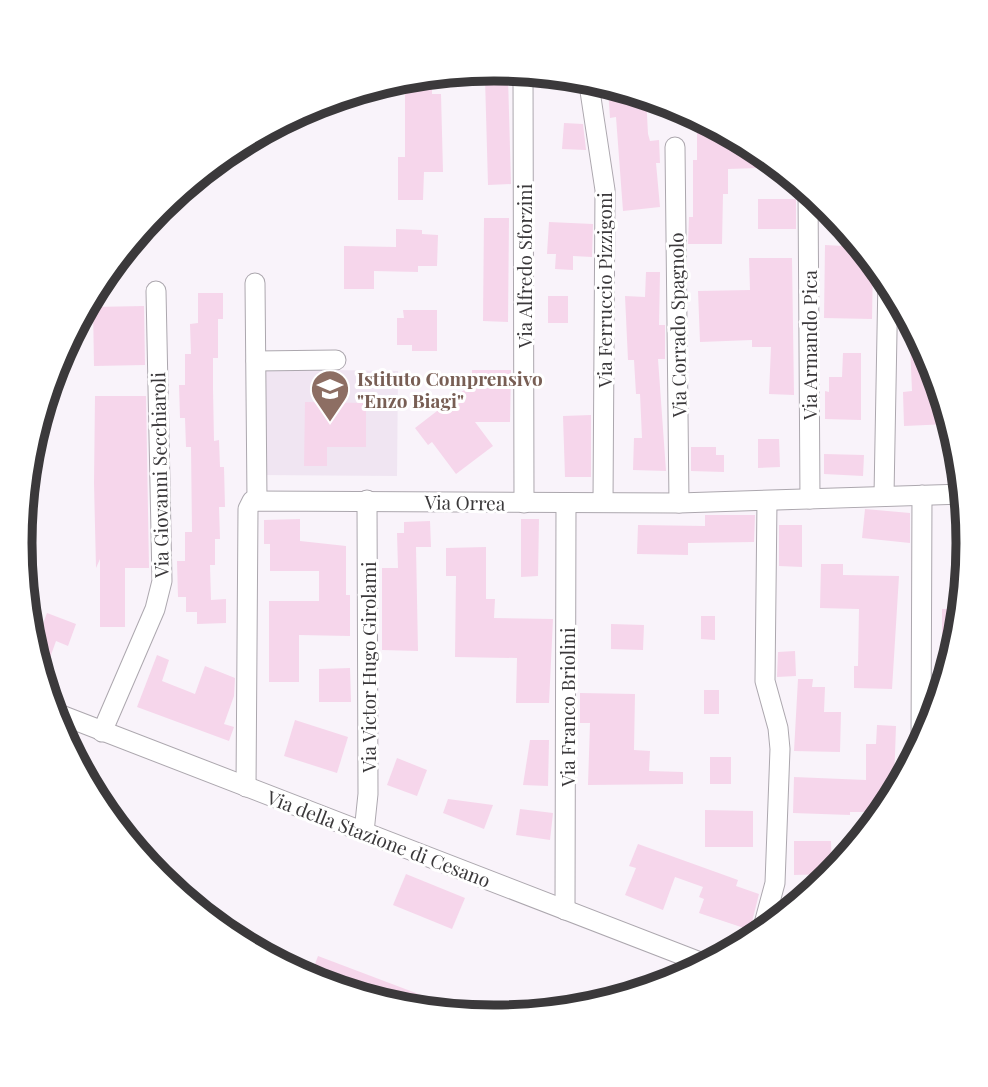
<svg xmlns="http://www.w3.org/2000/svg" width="988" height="1087" font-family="'Playfair Display',serif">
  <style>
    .built { fill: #f0e5f2 }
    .building { fill: #f6d6eb }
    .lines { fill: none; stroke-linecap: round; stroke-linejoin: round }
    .minor-casing { stroke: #aca7ae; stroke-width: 21 }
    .minor { stroke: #fff; stroke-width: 19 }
    .labels { text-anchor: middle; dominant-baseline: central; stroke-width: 6; stroke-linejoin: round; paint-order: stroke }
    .street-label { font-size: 19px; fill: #3b393b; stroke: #fff }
    .education-label { font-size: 19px; font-weight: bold; fill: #785e54; stroke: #fff; text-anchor: start }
    .rim { fill: none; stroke: #3b393b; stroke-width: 9 }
  </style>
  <rect width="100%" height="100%" fill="#f9f3fa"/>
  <path class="built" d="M262 369 398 371 397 476 261 475Z"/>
  <g class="building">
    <path d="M432 75V94H441L443 172H424L423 200H398V157H405V77Z"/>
    <path d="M508 77 511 184 488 185 485 78Z"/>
    <path d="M608 89H623L646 96 648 134 650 141 659 140 660 163H656L660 207 623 211 616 117 610 118Z"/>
    <path d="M697 116 730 134V146L751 145 759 150V168L728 169V194H723L722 244H688L689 217H693V160H697Z"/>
    <path d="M564 123 583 124 586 150 562 149Z"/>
    <rect x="758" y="199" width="38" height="30"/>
    <path d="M484 218H509L508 322 483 321Z"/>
    <path d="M549 222 593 224 592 257 573 256V270L555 269 556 254H547Z"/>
    <path d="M396 229 422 230V234L438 235 437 266H418V272L374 271V289H344V246L396 247Z"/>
    <path d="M825 245 862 247 873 260 872 319 824 318Z"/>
    <path d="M749 258H792L794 395 769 394 771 347H752V340L700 342 698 291 750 290Z"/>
    <path d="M646 272H660L659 325H665V359H658L666 471 633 470 634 438H642L640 394H636L634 360H628L625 296 645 297Z"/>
    <path d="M198 293H223V319H218V358H213V389L214 441 219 440 220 467H224L225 507H219L220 539H215V565H210L211 600 226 599V623L197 624V612H186V597H178L177 561H185V532H192L191 447H186L185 418H180L179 385H185V354H191L190 324 198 323Z"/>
    <rect x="548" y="296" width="20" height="27"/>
    <path d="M144 306 145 365 94 366 93 307Z"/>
    <path d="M403 310H437V351H412V345H397V318H404Z"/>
    <path d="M910 345H924L933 362 949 424 904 426 903 392 912 391Z"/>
    <path d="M843 353H861V420L825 419V391L829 392V377H842Z"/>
    <path d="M472 370H511L510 422H475L493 446 456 474 432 442 428 445 415 428 472 384Z"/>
    <path d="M95 396H146L149 568H125V627H100V559L96 568 94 483Z"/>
    <path d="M305 402 366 403V447H327V466H304Z"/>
    <path d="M591 415V477H565L563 416Z"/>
    <path d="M758 439H779L780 467 758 468Z"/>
    <path d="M691 447H716V455H724V472L691 471Z"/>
    <path d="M824 454 864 455 863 476 824 474Z"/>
    <path d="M865 509 910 513V543L862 538Z"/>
    <path d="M705 515H755L754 542 688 543V555L637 554 638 525 705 526Z"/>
    <path d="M300 519V541L346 546V595H350V636L299 635V682H269V601H319V571H270V544H264V520Z"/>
    <path d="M521 519H539L538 576 521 577Z"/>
    <path d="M430 521 431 547H416L418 651 382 650V568H398L397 533H404V522Z"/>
    <path d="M779 525H802V567L779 566Z"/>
    <path d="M486 547V599H495L494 618 553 619 549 703H516L517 658 455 657 456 576H446V548Z"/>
    <path d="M821 564H843V575L899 576 892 689 854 688V666H858L859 609 820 608Z"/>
    <path d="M942 609H962L960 637 946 682 942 681Z"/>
    <path d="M47 613 76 624 68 646 56 641 42 680 28 630 39 634Z"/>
    <path d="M701 616H715V640L701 639Z"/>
    <path d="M611 624 644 625 643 650 611 649Z"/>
    <path d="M795 651 796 676 777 677 778 652Z"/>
    <path d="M157 655 169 660 162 681 195 694 205 666 235 678 234 696 224 724 234 727 229 741 137 707Z"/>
    <path d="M350 668 351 702H319V669Z"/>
    <path d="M798 679H813L812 687H825L824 712H841L840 752 794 751Z"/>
    <rect x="704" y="690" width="15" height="24"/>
    <path d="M580 693 635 694 634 750 650 751 649 771 683 772V784L588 785 590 723H580Z"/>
    <path d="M295 720 348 737 337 773 284 756Z"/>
    <path d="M877 725 896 726 894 783H901L885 812H850V815L793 813 794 777 866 780V744H876Z"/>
    <path d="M530 740H549L548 786 523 785Z"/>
    <rect x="710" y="757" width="21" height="27"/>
    <path d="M397 758 427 770 417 796 387 785Z"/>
    <path d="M448 799 493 805 484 829 443 813Z"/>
    <path d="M520 809 553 813 550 840 516 835Z"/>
    <path d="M705 810 753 811V847H705Z"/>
    <path d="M794 841H831L832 874 794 875Z"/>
    <path d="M638 844 738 880 736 886 759 894 750 930 699 913 704 899 699 897 703 887 675 877 663 910 625 895 636 868 629 866Z"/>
    <path d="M406 874 465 898 452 929 393 905Z"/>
    <path d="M318 956 429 998 424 1011 401 1009 312 982 309 980Z"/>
  </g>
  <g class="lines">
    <g class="minor-casing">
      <g id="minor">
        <path d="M523 72 524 503"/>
        <path d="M588 78 605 190 603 502"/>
        <path d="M675 147 679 503"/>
        <path d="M808 190 810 499"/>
        <path d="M255 283 257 500"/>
        <path d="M256 361 336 360"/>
        <path d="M884 495 888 278"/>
        <path d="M51 711 708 965"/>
        <path d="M102 732 155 609 162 581 156 291"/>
        <path d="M921 748 922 495"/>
        <path d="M246 787 248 509 252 501 679 503 964 494"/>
        <path d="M364 832 368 794 367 500"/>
        <path d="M565 910 566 503"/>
        <path d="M761 935 775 883 780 749 778 728 765 681 767 501"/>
      </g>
    </g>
    <use href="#minor" class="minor"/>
  </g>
  <defs>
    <g id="school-pin" transform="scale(2.0125)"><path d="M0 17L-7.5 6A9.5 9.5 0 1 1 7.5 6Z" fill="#8d6e63" stroke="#fff"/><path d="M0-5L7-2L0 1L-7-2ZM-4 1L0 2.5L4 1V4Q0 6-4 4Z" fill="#fff"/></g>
  </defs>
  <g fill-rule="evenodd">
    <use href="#school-pin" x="330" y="389"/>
  </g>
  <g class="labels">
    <g class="street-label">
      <text transform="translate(524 266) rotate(-90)">Via Alfredo Sforzini</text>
      <text transform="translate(604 290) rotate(-90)">Via Ferruccio Pizzigoni</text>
      <text transform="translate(677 325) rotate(-91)">Via Corrado Spagnolo</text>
      <text transform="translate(809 345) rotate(-90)">Via Armando Pica</text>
      <text transform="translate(159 475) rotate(-91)">Via Giovanni Secchiaroli</text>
      <text transform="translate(465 502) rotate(1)">Via Orrea</text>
      <text transform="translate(368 667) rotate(-90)">Via Victor Hugo Girolami</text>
      <text transform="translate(567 707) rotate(-90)">Via Franco Briolini</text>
      <text transform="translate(379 838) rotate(21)">Via della Stazione di Cesano</text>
    </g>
    <g class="education-label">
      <text x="357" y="378">Istituto Comprensivo<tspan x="357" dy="22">"Enzo Biagi"</tspan></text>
    </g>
  </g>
  <path d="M0 0H988V1087H0ZM32 543a462 462 0 1 1 924 0a462 462 0 1 1-924 0Z" fill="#fff" fill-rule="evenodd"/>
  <path class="rim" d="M32 543a462 462 0 1 1 924 0a462 462 0 1 1-924 0Z"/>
</svg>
